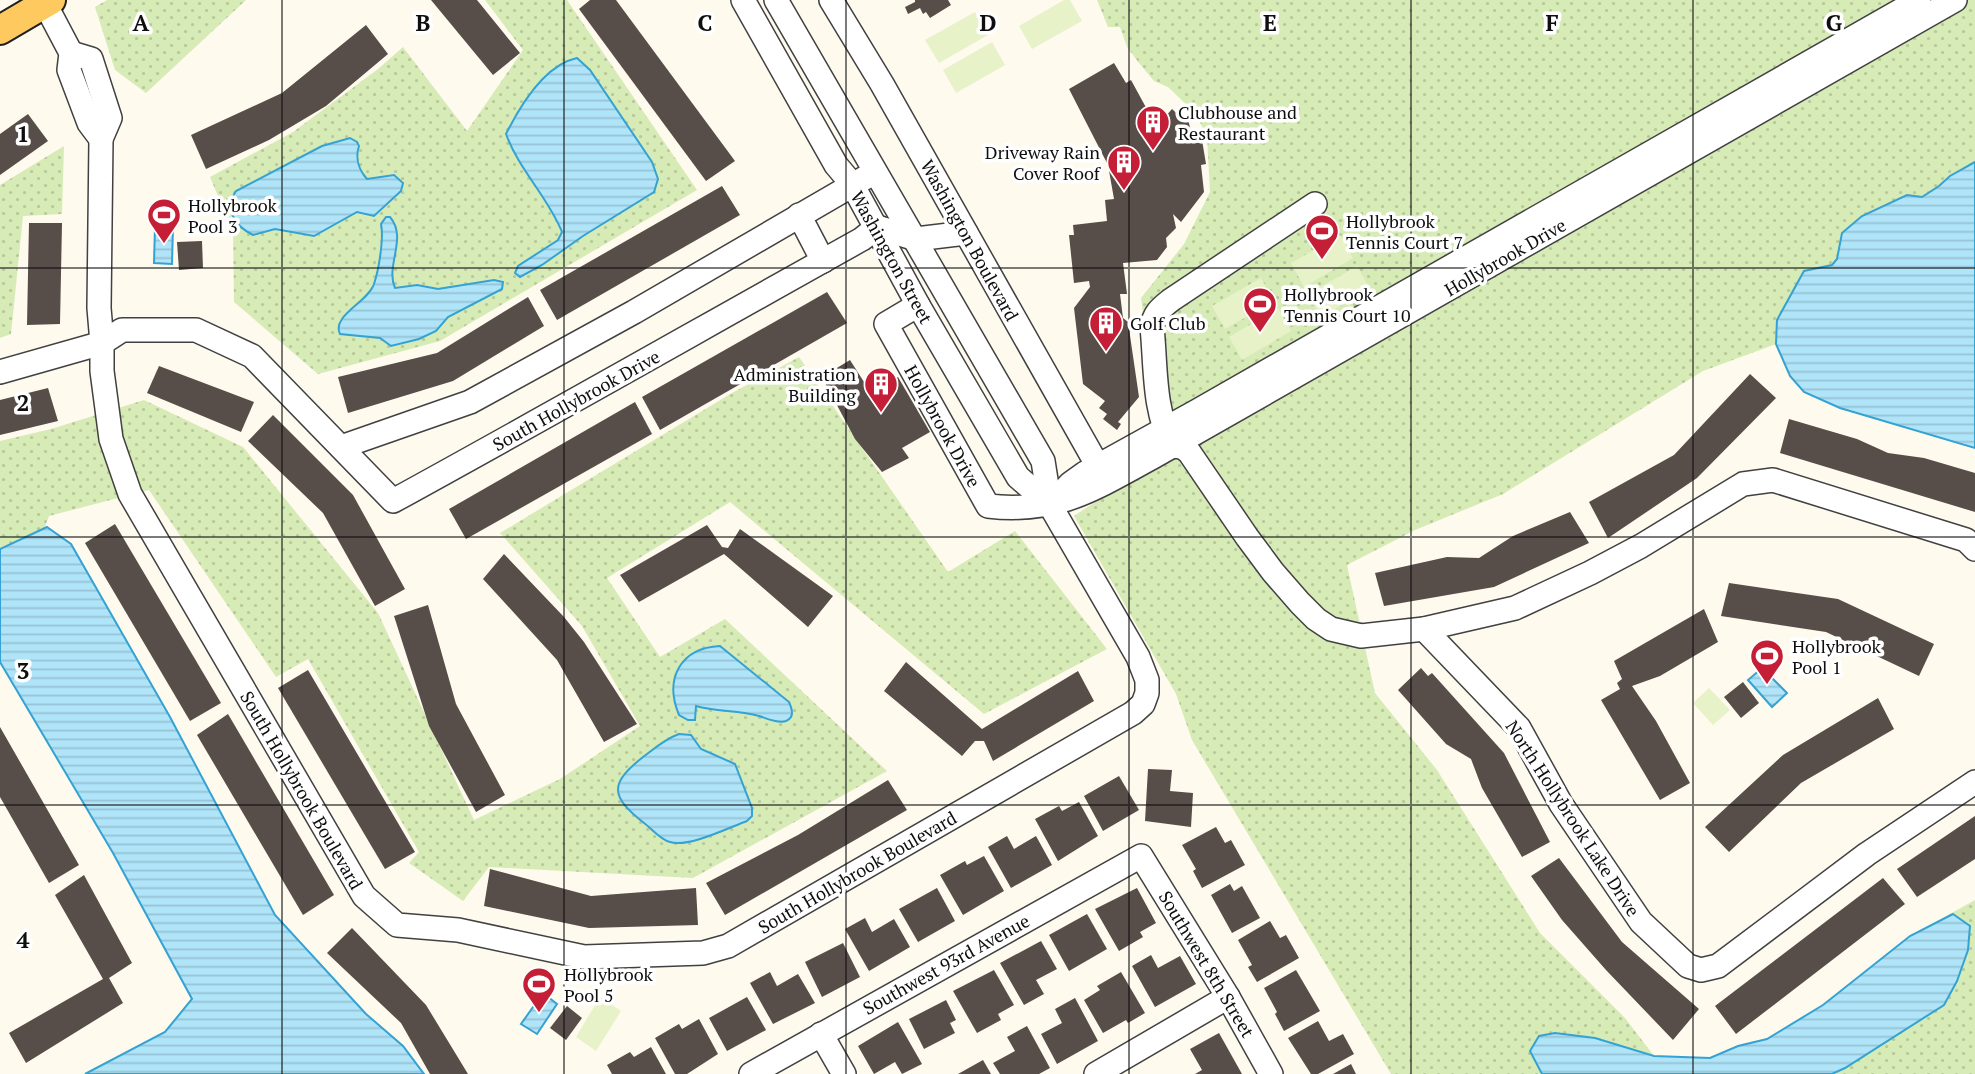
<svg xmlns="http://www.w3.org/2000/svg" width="1975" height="1074" font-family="'PT Serif',serif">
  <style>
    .grass { fill: url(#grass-dots) }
    .pitch { fill: #e7f2c8 }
    .water { fill: url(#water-rules); stroke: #34a2d3; stroke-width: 2 }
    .building { fill: #574d49 }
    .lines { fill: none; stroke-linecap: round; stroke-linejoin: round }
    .minor-casing { stroke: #414141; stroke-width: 26 }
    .major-casing { stroke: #1f1f1f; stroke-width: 32 }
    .minor { stroke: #fff; stroke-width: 23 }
    .major { stroke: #fec95f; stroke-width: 28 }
    .grid { fill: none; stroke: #0e0e0e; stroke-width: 2; stroke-opacity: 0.55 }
    .labels { text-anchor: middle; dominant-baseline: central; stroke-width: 7; stroke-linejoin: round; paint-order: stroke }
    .poi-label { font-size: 18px; fill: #0e0e0e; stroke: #fff; text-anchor: start }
    .street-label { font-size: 18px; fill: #0e0e0e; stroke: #fff }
    .grid-label { font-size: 23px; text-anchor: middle; font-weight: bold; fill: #0e0e0e; stroke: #fff; stroke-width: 7; stroke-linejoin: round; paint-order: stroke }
  </style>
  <defs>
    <pattern id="grass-dots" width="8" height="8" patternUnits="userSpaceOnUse" patternTransform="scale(1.75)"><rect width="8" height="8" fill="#d7ebb6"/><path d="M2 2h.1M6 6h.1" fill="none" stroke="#b7c89b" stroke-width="1.8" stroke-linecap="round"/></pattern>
    <pattern id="water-rules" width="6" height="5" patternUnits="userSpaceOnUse" patternTransform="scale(1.75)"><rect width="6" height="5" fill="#b0e4f9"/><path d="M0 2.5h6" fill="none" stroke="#96c2d4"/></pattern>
  </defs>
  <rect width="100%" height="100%" fill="#fffaee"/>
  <g class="grass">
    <path d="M107 0H246L146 93 115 70 95 7Z"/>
    <path d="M485 0H567L697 190 440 341 318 374 234 302 233 232 210 177 293 132 378 69 403 47 467 131 523 50Z"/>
    <path d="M1097 0H1975V448L1840 408 1804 392 1790 376 1776 344 1703 371 1503 494 1415 530 1347 565 1375 693 1437 770 1540 933 1625 1018 1654 1056 1710 1058 1738 1046 1767 1039 1823 1005 1910 936 1975 900V1074H1391L1192 740 1176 694 1074 516 1162 458 1141 298 1184 244 1210 192 1207 137 1196 114 1168 87 1154 81 1139 63 1127 47 1120 27H1108Z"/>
    <path d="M64 146 62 214 23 216 11 334 0 338V185Z"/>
    <path d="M799 357 948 572 1015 531 1107 649 984 714 730 502 607 578 660 657 725 619 887 771 693 878 489 867 463 901 409 863 419 852 308 659 276 677 149 490 49 516 0 646V441L51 429 144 400 243 447 378 613 474 820 560 779 640 726 582 626 500 533 732 393Z"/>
  </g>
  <g class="pitch">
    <path d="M1064 0H1070L1082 21 1032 49 1019 26Z"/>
    <path d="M975 12 988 35 939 63 925 40Z"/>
    <path d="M992 42 1005 65 956 93 943 70Z"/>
    <path d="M1340 235 1353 258 1304 287 1291 263Z"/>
    <path d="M1357 266 1370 289 1321 317 1308 294Z"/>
    <path d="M1261 278 1274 301 1225 329 1212 306Z"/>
    <path d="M1278 308 1291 331 1242 360 1229 337Z"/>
    <path d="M1709 688 1730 710 1713 725 1693 703Z"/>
    <path d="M600 997 621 1011 596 1051 576 1037Z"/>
  </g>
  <g class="water">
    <path d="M577 58 590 70 652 162 658 179 654 192 583 236 542 265 520 277 515 273 518 266 558 240 562 232C548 197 519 170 506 134 520 106 544 65 577 58Z"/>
    <path d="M350 138 357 142 359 146C355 158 359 170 367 179L394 175 403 183 401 191 374 216 357 212 314 236 275 229 253 235C235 226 224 210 236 191L322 146Z"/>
    <path d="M1975 162V448L1840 408 1804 392 1790 376 1776 344 1777 320 1804 271 1832 265 1837 259 1842 233 1862 216 1907 195 1922 197 1939 186 1950 176Z"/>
    <path d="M386 217H390C408 238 385 266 395 288L417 285 438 289 494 280 503 282 502 289 448 317 436 331 419 339 391 346 380 338 340 334C331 316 368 302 374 284 379 269 384 238 381 224Z"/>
    <path d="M155 226H173L172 264 154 263Z"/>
    <path d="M47 527 71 544 170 717 275 915 366 1014 403 1046 424 1074H85L165 1032 192 999 113 853 0 662V549Z"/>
    <path d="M720 646 789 702C792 709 795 717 786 721 778 724 766 718 759 716 738 710 717 712 696 706L695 720H688L679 715C664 679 680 648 720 646Z"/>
    <path d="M1762 668 1787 693 1772 707 1748 680Z"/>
    <path d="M679 734 691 735 701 749 735 764 752 808V816L747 821C728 828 688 848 670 842 661 840 651 828 644 823 610 796 609 784 643 757 655 748 665 739 679 734Z"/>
    <path d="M1953 914 1970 926 1968 950 1957 981 1944 1005 1845 1068 1832 1074H1542L1530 1051 1539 1036 1555 1033 1595 1038 1654 1056 1710 1058 1738 1046 1767 1039 1823 1005 1910 936Z"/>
    <path d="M543 993 557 1004 537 1034 521 1024Z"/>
  </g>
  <g class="building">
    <path d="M431 0H477L520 53 493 75Z"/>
    <path d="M590 0H616L735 161 706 181 579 9Z"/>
    <path d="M915 0H948L951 5 930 18 926 12 923 14 920 8 908 14 905 7 915 2Z"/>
    <path d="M366 25 388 54 326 106 269 140 206 169 191 135 282 93Z"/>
    <path d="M1114 63 1126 83 1131 80 1149 113 1145 116 1156 123 1162 114 1165 117 1172 109 1184 120 1188 119 1193 140H1202L1206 164 1201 165 1204 192 1181 222 1173 214 1176 228 1166 238 1167 247 1157 260 1123 263 1127 294H1120L1123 318 1128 322 1139 397 1118 422 1121 424 1117 430 1103 419 1107 414 1099 408 1105 401 1083 384 1074 308 1090 287 1089 281 1074 283 1069 235H1074L1073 225 1107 221 1105 200 1114 199 1108 165 1069 89Z"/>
    <path d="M28 114 48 141 0 175V134Z"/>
    <path d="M722 186 740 215 557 320 540 290Z"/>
    <path d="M29 223H62L60 324 27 325Z"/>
    <path d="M202 241 203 268 179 270 177 242Z"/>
    <path d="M827 292 847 323 660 430 642 397Z"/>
    <path d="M528 297 544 326 453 381 348 413 338 377 437 353Z"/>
    <path d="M850 360 871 393 898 377 930 432 902 448 909 458 882 472 855 439 822 377Z"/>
    <path d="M159 366 254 402 241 432 147 393Z"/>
    <path d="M1750 374 1776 398 1697 478 1608 538 1589 502 1674 455Z"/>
    <path d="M48 388 58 421 0 435V400Z"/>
    <path d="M635 402 652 434 466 539 449 509Z"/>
    <path d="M273 415 353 495 405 589 375 606 323 513 248 441Z"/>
    <path d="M1789 419 1857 439 1888 453 1924 458 1975 473V512L1780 453Z"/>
    <path d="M1570 512 1589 543 1494 587 1384 606 1375 573 1447 557 1479 558 1513 536Z"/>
    <path d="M115 524 221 703 190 721 85 543Z"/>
    <path d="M707 525 722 547 728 548 740 529 833 596 808 627 724 554 639 602 620 575Z"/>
    <path d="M504 554 564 617 584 642 637 724 604 742 557 660 483 579Z"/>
    <path d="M1729 583 1838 599 1934 644 1919 676 1826 632 1721 616Z"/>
    <path d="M428 605 456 704 505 795 476 812 429 726 394 616Z"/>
    <path d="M1704 609 1718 642 1660 676 1632 686 1656 721 1690 783 1660 800 1601 700 1620 689 1617 683 1622 679 1614 661Z"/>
    <path d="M906 662 982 729 1078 671 1094 701 993 761 984 741H975L962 756 884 691Z"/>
    <path d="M1421 668 1428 676 1432 673 1504 753 1550 842 1522 857 1482 788 1471 759 1446 744 1398 690Z"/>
    <path d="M308 670 415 852 385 869 278 688Z"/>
    <path d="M1743 682 1759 703 1741 718 1724 697Z"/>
    <path d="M1878 698 1894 729 1801 783 1729 852 1705 827 1783 755Z"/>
    <path d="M228 714 334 895 303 915 197 735Z"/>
    <path d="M0 727 79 865 49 883 0 797Z"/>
    <path d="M1148 769 1172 770 1170 791 1193 793 1191 827 1145 821Z"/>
    <path d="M1119 776 1139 810 1103 831 1084 796Z"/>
    <path d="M888 780 907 810 725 915 706 883 798 835Z"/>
    <path d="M1079 802 1098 836 1058 861 1035 819 1059 806 1062 811Z"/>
    <path d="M1975 816V859L1917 897 1897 869Z"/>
    <path d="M1216 827 1225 843 1231 840 1245 865 1202 888 1193 871 1196 869 1182 845Z"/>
    <path d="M1007 836 1014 849 1036 836 1052 865 1011 888 988 847Z"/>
    <path d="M984 856 1004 891 963 915 940 875 965 861 967 865Z"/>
    <path d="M1559 858 1622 942 1699 1009 1673 1040 1606 970 1562 920 1531 876Z"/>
    <path d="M490 869 591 896 696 888 698 925 589 928 484 906Z"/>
    <path d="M84 875 132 963 109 978 123 1003 26 1063 9 1033 103 979 55 895Z"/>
    <path d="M1883 878 1905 904 1736 1034 1715 1006Z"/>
    <path d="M1230 884 1234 891 1242 886 1260 918 1232 933 1211 895Z"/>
    <path d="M937 888 955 921 918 942 899 909Z"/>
    <path d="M1137 888 1156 923 1140 932 1143 937 1119 951 1095 909Z"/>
    <path d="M1087 914 1107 949 1069 971 1049 935Z"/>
    <path d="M865 918 872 932 894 919 910 947 869 971 845 929Z"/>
    <path d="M1270 921 1280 938 1286 935 1299 958 1257 982 1248 967 1252 965 1238 940Z"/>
    <path d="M352 928 426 1005 468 1074H430L401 1023 327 953Z"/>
    <path d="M1041 941 1057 969 1036 980 1044 994 1024 1005 1000 963Z"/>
    <path d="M843 943 860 977 822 997 805 962Z"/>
    <path d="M1151 955 1158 968 1180 956 1196 984 1155 1007 1132 966Z"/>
    <path d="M994 970 1014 1005 998 1014 1001 1020 977 1033 953 991Z"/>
    <path d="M1296 970 1320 1011 1284 1031 1275 1014 1277 1012 1264 988Z"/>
    <path d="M770 972 777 986 798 974 815 1003 773 1024 750 983Z"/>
    <path d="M1121 972 1145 1013 1128 1023 1126 1020 1103 1033 1084 1000 1100 990 1097 986Z"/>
    <path d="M747 997 766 1030 727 1051 709 1018Z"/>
    <path d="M1075 998 1098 1041 1057 1064 1041 1034 1062 1023 1055 1009Z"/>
    <path d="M946 1000 956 1020 950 1023 955 1033 924 1049 909 1019Z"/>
    <path d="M567 1006 582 1018 566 1040 550 1028Z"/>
    <path d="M699 1019 718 1054 687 1074H675L655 1038 679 1024 682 1029Z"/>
    <path d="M1318 1021 1329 1041 1343 1034 1354 1054 1318 1074H1311L1288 1038Z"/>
    <path d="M898 1022 922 1064 902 1074 895 1062 874 1074 858 1046Z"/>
    <path d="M1027 1026 1050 1068 1039 1074H1000L993 1063 1015 1051 1007 1037Z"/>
    <path d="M1219 1033 1242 1074H1195L1202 1070 1190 1049Z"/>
    <path d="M651 1047 666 1074H612L607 1065 630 1052 634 1057Z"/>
    <path d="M983 1060 991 1074H958Z"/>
    <path d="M1351 1064 1356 1074H1333Z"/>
  </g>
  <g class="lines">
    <g class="minor-casing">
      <g id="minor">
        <path d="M43 0 71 53 69 70 89 123 101 139"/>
        <path d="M776 0 1043 461 1050 505"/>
        <path d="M831 0 882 84 1104 477"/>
        <path d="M71 53 91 59 110 118 101 139 99 308 102 343V371L111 439 130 494 364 896 397 925 458 930 584 957 703 953 728 946 1133 713 1143 704 1147 693V680L1138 657 1050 505 1018 477 918 305 852 184 836 165 743 0"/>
        <path d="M1315 204 1171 300C1161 308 1154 313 1152 327 1156 366 1153 411 1173 446L1182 447 1189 452 1247 537 1273 572 1300 603 1316 619 1331 629 1361 636 1424 629 1515 608 1590 573 1641 546 1743 484 1773 480 1966 540 1975 549"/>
        <path d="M799 215 823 261"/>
        <path d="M918 305 886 324 988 506C1058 514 1094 489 1153 457L1955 0"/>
        <path d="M0 372 102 343 122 330H196L252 356 393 501C550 415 706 326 862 239L877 227 916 239 966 233"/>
        <path d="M341 447 470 402 634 312 875 172"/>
        <path d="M1055 500 1071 483 1085 473 1197 411 1919 0"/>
        <path d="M1424 629 1519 728 1561 804 1641 922 1688 966 1701 970 1718 966 1867 854 1975 782"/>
        <path d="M821 1034 844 1074"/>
        <path d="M751 1074 1141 856 1228 997 1271 1074"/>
        <path d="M1096 1074 1228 997"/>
      </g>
    </g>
    <g class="major-casing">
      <path id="major" d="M0 30 51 0"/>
    </g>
    <use href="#minor" class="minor"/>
    <use href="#major" class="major"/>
  </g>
  <path class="grid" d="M282 0V1074M564 0V1074M846 0V1074M1129 0V1074M1411 0V1074M1693 0V1074M0 268H1975M0 537H1975M0 805H1975"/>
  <defs>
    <g id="building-pin" transform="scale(1.75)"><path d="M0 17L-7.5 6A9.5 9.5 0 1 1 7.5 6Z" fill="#c41f36" stroke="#fff"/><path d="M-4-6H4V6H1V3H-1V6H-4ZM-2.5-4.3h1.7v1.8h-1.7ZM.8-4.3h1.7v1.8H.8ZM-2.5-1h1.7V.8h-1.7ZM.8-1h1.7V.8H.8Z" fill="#fff"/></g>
    <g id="stadium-pin" transform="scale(1.75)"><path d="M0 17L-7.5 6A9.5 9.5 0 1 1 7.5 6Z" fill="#c41f36" stroke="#fff"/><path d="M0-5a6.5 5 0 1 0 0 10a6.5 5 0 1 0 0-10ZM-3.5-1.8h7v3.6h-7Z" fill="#fff"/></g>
  </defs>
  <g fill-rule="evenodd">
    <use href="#building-pin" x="1153" y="122"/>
    <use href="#building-pin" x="1124" y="162"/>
    <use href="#stadium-pin" x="164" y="215"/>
    <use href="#stadium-pin" x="1322" y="231"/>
    <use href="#stadium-pin" x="1260" y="304"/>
    <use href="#building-pin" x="1106" y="323"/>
    <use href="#building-pin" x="881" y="384"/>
    <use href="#stadium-pin" x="1767" y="656"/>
    <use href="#stadium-pin" x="539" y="984"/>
  </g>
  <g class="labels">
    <g class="poi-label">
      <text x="1178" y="112">Clubhouse and<tspan x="1178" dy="21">Restaurant</tspan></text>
      <text x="1100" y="152" text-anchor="end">Driveway Rain<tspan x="1100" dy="21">Cover Roof</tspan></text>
      <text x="188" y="205">Hollybrook<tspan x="188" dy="21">Pool 3</tspan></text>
      <text x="1346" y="221">Hollybrook<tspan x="1346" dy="21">Tennis Court 7</tspan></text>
      <text x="1284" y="294">Hollybrook<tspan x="1284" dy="21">Tennis Court 10</tspan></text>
      <text x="1130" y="323">Golf Club</text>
      <text x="856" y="374" text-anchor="end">Administration<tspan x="856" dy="21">Building</tspan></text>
      <text x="1792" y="646">Hollybrook<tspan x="1792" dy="21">Pool 1</tspan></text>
      <text x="564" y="974">Hollybrook<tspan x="564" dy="21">Pool 5</tspan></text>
    </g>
    <g class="street-label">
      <text transform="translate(970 240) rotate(61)">Washington Boulevard</text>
      <text transform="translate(892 257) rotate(61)">Washington Street</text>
      <text transform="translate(1505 257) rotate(-30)">Hollybrook Drive</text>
      <text transform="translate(576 400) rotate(-29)">South Hollybrook Drive</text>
      <text transform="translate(943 426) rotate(61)">Hollybrook Drive</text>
      <text transform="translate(302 790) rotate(60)">South Hollybrook Boulevard</text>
      <text transform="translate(1573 818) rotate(57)">North Hollybrook Lake Drive</text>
      <text transform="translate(857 872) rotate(-30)">South Hollybrook Boulevard</text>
      <text transform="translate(946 964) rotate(-29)">Southwest 93rd Avenue</text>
      <text transform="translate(1207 964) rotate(59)">Southwest 8th Street</text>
    </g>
  </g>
  <g class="grid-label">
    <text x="141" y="31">A</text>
    <text x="423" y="31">B</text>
    <text x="705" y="31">C</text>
    <text x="988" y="31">D</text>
    <text x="1270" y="31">E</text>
    <text x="1552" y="31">F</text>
    <text x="1834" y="31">G</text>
    <text x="23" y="142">1</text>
    <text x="23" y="411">2</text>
    <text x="23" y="679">3</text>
    <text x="23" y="948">4</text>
  </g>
</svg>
